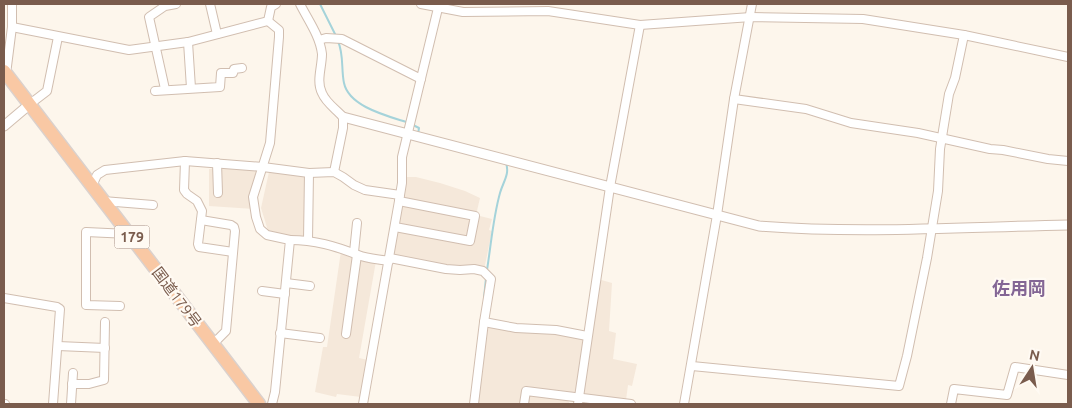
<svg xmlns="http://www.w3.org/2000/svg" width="1072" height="408" font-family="Ubuntu,'Noto Sans JP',sans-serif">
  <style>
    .residential { fill: #f5e8da }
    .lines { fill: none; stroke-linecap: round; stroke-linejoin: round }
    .stream { stroke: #a5d3da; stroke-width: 2 }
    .minor-casing { stroke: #d1beb0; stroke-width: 10 }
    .tertiary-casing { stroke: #d1beb0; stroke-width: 11 }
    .trunk-casing { stroke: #dad1cd; stroke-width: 15 }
    .minor { stroke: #fff; stroke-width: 8 }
    .tertiary { stroke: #fff; stroke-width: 9 }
    .trunk { stroke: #f9c8a4; stroke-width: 12 }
    .labels { text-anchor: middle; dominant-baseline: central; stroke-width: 4.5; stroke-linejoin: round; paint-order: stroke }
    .shield { fill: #fffaf3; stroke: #a28b7f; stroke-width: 1 }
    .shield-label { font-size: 14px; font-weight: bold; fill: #7a5c4d }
    .street-label { font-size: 15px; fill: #7a5c4d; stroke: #fffaf3 }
    .quarter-label { font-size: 18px; font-weight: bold; fill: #846695; stroke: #fffaf3 }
  </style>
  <rect width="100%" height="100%" fill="#fdf6ec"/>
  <g class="residential">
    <path d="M228 168 261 171 254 209 209 206V169Z"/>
    <path d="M269 172 307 175V240L270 237 261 208Z"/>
    <path d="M407 177H416L440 183 465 191 480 198 476 215 492 219 489 230 492 231 484 270 395 257 393 254Z"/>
    <path d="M341 251 376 261 359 358 368 360 361 397 337 394 336 397 315 392 323 347H327Z"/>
    <path d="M598 279 612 283 609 331 616 333 613 359 637 364 632 386 628 385 626 400 581 393Z"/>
    <path d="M483 326 512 330 566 334 584 340 577 393 524 386 521 404H474Z"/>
    <path d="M536 394 567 399 570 404H526L527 397Z"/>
  </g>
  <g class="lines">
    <g class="stream">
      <path d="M320 4 336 36"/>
      <path d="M338 41C344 55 341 69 344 83 349 107 388 116 409 123"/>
      <path d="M413 125 419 128 418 134"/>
      <path d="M487 270C491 245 493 218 500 193 503 182 510 174 506 163"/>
      <path d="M484 298 486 278"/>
    </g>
    <g class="minor-casing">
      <g id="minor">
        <path d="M210 4 217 34"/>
        <path d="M300 4C308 20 320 36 322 54 322 67 316 81 322 93 326 103 336 109 343 117V128L334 172"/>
        <path d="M421 4 463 12 548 11 640 25 751 17 863 19 964 35 1068 57"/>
        <path d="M268 21 279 30V37L270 143 253 197 256 217 260 229 267 235 290 240 275 392 272 404"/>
        <path d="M268 21 271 7 276 4"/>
        <path d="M12 27 129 50 188 42 268 21"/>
        <path d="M319 40 326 38 342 39 421 79"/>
        <path d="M188 42 191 88"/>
        <path d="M6 74 12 27V4"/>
        <path d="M165 89 149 17 165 6 176 4"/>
        <path d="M155 91 220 87 221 73H233L234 69 242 68"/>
        <path d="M734 99 806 109 851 123 918 133 990 149 1003 150 1048 159 1068 161"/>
        <path d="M30 104 47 91 58 37"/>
        <path d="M185 161 184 190 187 194 197 201 202 211 198 244 199 247 233 252"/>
        <path d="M217 163 218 193"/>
        <path d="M92 186 97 175 105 170 185 161 263 167 309 173 334 172 343 177 354 185 365 190 400 195"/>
        <path d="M103 201 153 205"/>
        <path d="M201 220 231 225 234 227 235 231 226 331 213 344"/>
        <path d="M395 227 470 241 475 216 399 201"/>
        <path d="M290 240C315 240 335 246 358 255 368 259 379 259 389 261"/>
        <path d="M308 240 309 173"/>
        <path d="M354 252 357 223"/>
        <path d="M390 258 446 269 460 270 474 269 483 271 491 279 484 322 516 328 556 330 587 336"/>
        <path d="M286 283 310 286"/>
        <path d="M262 291 285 294"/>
        <path d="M4 298 57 307 60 309 53 404"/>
        <path d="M120 306 86 305V232L129 234"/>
        <path d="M280 333 320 338"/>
        <path d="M346 334 357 255"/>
        <path d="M58 346 105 348"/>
        <path d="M692 366 899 386 907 356 927 258 938 191 940 149 949 94 955 78 964 35"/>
        <path d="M72 384H89L104 380 105 322"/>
        <path d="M4 404H5"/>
        <path d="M71 404 73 373"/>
        <path d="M363 404 399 201 402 183V157L439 4"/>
        <path d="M474 404 484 322"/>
        <path d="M524 404 526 391 631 404"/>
        <path d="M578 404 610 187 640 25"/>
        <path d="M684 404 717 215 734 99 752 4"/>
        <path d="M951 404 954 389 1007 395 1015 367 1068 375"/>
      </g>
    </g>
    <g class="tertiary-casing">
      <g id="tertiary">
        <path d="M343 117 759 226C862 234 965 227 1068 225"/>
        <path d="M4 126 30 104"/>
      </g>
    </g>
    <g class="trunk-casing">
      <path id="trunk" d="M4 71 259 404"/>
    </g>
    <use href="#minor" class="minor"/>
    <use href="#tertiary" class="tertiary"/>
    <use href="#trunk" class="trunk"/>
  </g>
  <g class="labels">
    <rect class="shield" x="114.5" y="225.5" width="35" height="23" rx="4"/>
    <g class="shield-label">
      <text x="132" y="237">179</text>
    </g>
    <g class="street-label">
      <text transform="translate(177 297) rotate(53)">国道179号</text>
    </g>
    <g class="quarter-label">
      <text x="1019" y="288">佐用岡</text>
    </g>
  </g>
  <rect width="1072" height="408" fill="none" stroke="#7a5c4d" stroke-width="10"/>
  <g transform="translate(1032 368) rotate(12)" stroke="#fffaf3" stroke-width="4" paint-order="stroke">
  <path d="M0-4L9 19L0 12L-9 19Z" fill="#7a5c4d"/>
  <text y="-8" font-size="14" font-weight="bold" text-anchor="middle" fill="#7a5c4d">N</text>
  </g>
</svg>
